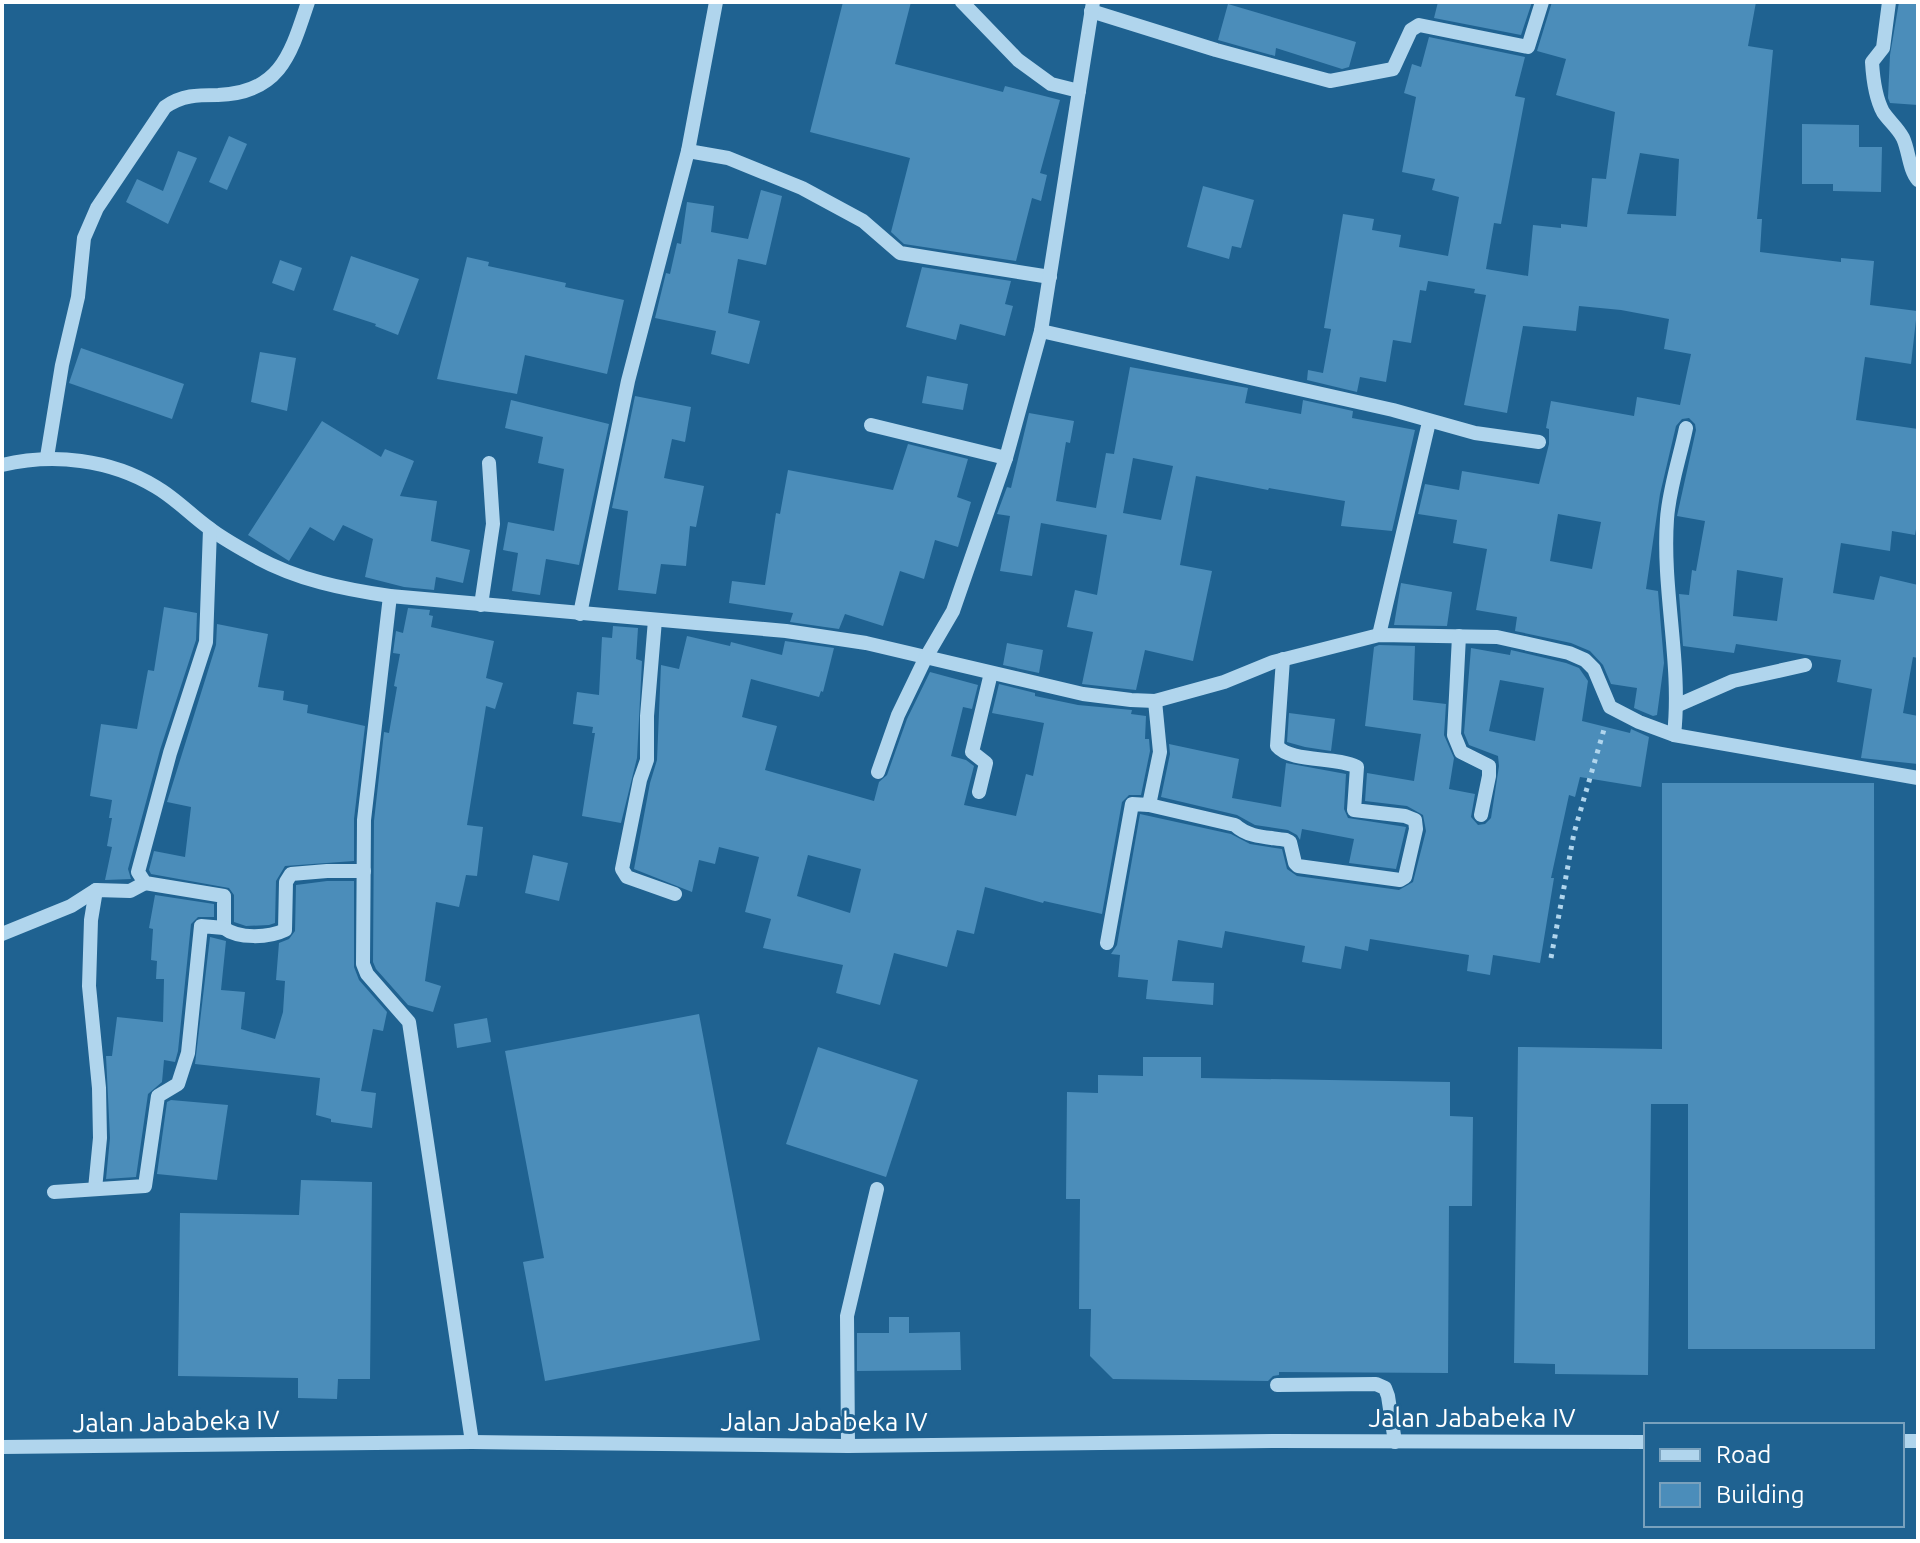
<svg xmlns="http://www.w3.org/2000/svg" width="1920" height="1543" font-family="Ubuntu,sans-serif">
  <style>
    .building { fill: #4b8dba; fill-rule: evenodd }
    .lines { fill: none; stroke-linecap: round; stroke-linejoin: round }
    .path { stroke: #b0d5ed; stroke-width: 5; stroke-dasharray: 4 6; stroke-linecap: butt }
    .minor { stroke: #b0d5ed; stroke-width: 14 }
    .labels { text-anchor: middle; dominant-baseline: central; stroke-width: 6; stroke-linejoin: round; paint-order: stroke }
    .street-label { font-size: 26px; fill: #fff; stroke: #1f6291 }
  </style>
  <rect width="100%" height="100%" fill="#1f6291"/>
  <g class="building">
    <path d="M843 2H911L895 64 1003 92 1005 86 1060 100 1040 173 1047 175 1041 201 1032 198 1016 261 904 244 891 232 910 158 810 132Z"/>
    <path d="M1438 2H1532L1521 35 1434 18Z"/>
    <path d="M1552 2H1756L1748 46 1773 50 1757 219H1762L1760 252 1841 262V258L1874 261 1870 305 1917 311 1911 364 1865 357 1856 420 1918 429V517L1915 535 1892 531 1890 551 1841 543 1833 593 1874 600 1880 576 1918 585V658L1913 657 1903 713 1918 716V764L1861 758 1872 689 1837 682 1841 660 1736 644 1734 653 1683 646 1679 594 1689 595 1692 570 1696 571 1705 521 1677 516 1696 430 1695 424 1689 418 1682 419 1676 426 1660 494 1646 589 1658 591 1664 663 1657 715 1653 716 1634 708 1637 688 1611 684 1603 665 1590 651 1571 643 1515 631 1517 617 1476 610 1487 549 1453 543 1457 520 1418 514 1425 484 1459 490 1462 471 1539 484 1549 444V429L1546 428 1551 401 1634 416 1637 397 1680 405 1691 354 1664 349 1669 319 1621 310 1579 306 1576 331 1523 326 1507 413 1464 405 1486 295 1474 293 1475 289 1428 281 1426 291 1420 290 1411 343 1393 340 1386 382 1360 377 1357 392 1307 380 1308 370 1323 373 1331 329 1324 328 1343 214 1374 219 1372 230 1401 235 1399 247 1448 256 1459 197 1432 190 1435 179 1402 172 1416 97 1404 93 1412 64 1421 67 1429 37 1525 57 1515 96 1525 98 1501 224 1494 223 1486 269 1528 276 1533 225 1561 228V224L1587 227 1592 178 1606 179 1615 112 1556 95 1566 59 1537 51ZM1640 153 1679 159 1676 216 1627 214ZM1558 514 1601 522 1592 569 1550 561ZM1737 570 1783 578 1777 621 1733 616Z"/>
    <path d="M1899 2H1918V105L1890 103 1888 98 1890 55Z"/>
    <path d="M1228 4 1356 42 1349 67 1342 69 1276 48 1275 56 1218 40Z"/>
    <path d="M1802 124 1859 125V147H1882L1881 192 1833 191V184H1802Z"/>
    <path d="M229 136 247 144 227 190 209 182Z"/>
    <path d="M178 151 197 158 168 224 126 202 137 179 163 191Z"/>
    <path d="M1203 186 1254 200 1241 248 1232 246 1229 259 1187 247Z"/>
    <path d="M761 190 782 196 766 265 738 259 728 313 760 321 749 364 711 354 716 331 655 318 666 273 670 274 677 243 681 244 687 202 714 206 711 232 748 239Z"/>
    <path d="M351 256 419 279 398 335 375 326 376 324 333 310Z"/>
    <path d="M467 257 489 262 488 266 566 283 565 287 624 300 607 374 525 355 517 394 437 379Z"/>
    <path d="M280 260 302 268 294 291 272 283Z"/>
    <path d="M922 267 1011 281 1005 304 1013 306 1005 336 960 324 956 340 906 327Z"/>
    <path d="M81 348 184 384 172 419 69 383Z"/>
    <path d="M260 352 296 358 287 411 251 402Z"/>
    <path d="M1130 367 1248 388 1245 403 1301 414 1303 400 1353 411 1352 418 1415 430 1392 531 1341 526 1345 501 1269 488 1268 490 1196 476 1180 565 1212 571 1193 661 1145 650 1136 690 1082 684 1093 632 1067 627 1075 590 1097 595 1107 535 1041 523 1032 576 1000 571 1010 516 997 514 1007 487 1011 488 1029 413 1074 421 1070 443 1066 442 1056 501 1096 508 1106 453 1114 454ZM1133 458 1173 466 1161 520 1123 513Z"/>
    <path d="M927 376 968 384 963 410 922 403Z"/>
    <path d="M635 396 691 407 685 442 672 439 664 478 704 486 696 527 690 526 686 566 661 564 656 594 618 590 628 511 612 508Z"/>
    <path d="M511 400 609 424 579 565 546 559 540 595 512 591 518 553 503 550 508 522 554 531 564 469 538 463 543 437 505 428Z"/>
    <path d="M322 421 381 457 385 449 414 461 400 496 437 501 431 541 470 550 463 583 436 577 434 590 404 587 365 577 373 539 343 525 334 541 310 527 289 561 248 535Z"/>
    <path d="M908 444 968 459 957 497 971 502 958 547 935 540 924 579 900 571 883 626 845 614 839 629 790 622 793 613 729 603 732 581 765 585 776 513 780 514 788 470 893 490Z"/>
    <path d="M1401 583 1452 592 1447 626 1394 625Z"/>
    <path d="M164 607 197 613 196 640 160 750 128 869 131 879 105 880 112 847 107 846 112 818H109L112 800 90 796 101 724 137 729 148 670 154 671Z"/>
    <path d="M408 608 430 610 429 615 433 616 431 627 494 641 486 678 503 683 495 709 486 706 467 825 483 827 477 876 466 875 459 907 436 902 425 981 441 986 433 1012 408 1005 376 969 373 962 374 821 384 732 389 733 397 687 394 686 400 654 393 653 396 631 403 633Z"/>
    <path d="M217 624 268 634 258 687 284 691 283 700 308 705 307 713 365 726 354 819V861L285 866 276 881 275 923 269 925 246 926 234 922V895L229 888 151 874 149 870 154 851 185 857 191 807 167 802 216 645Z"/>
    <path d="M613 626 638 628 636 659 642 661 637 758 621 823 582 816 595 733H592L593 727 573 724 577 692 599 695 602 637 612 638Z"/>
    <path d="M687 636 730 646 731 642 782 655 785 641 834 648 823 692 821 691 819 697 751 679 742 717 777 726 765 770 874 801 879 782 887 775 907 719 930 672 978 685 972 709 963 707 951 756 966 760 974 766 964 805 1016 816 1026 774 1033 776 1044 723 992 713 999 684 1035 693V696L1078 705 1132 710 1131 714 1146 716 1145 739H1149L1150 751 1141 795H1129L1122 802 1102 914 1044 901 1043 903 985 887 974 934 957 930 947 967 894 953 880 1005 836 993 843 965 763 948 771 919 745 912 759 857 719 847 715 864 699 860 692 892 634 869 650 783 657 760 661 665 679 669ZM808 855 861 869 850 913 797 896Z"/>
    <path d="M1007 643 1043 650 1039 673 1003 665Z"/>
    <path d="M1379 645 1415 646 1413 700 1446 704 1444 735 1454 758 1449 789 1475 794 1471 817 1478 825 1485 824 1491 818 1499 766 1498 756 1469 745 1464 733 1471 648 1510 655 1511 650 1566 663 1579 668 1588 681 1582 721 1630 733 1631 729 1649 737 1641 787 1580 777 1575 797 1569 795 1551 878H1554L1540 963 1493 955 1490 975 1467 971 1469 955 1370 939 1368 951 1345 946 1341 969 1302 962 1305 946 1225 931 1222 948 1178 940 1172 981 1214 983 1213 1005 1146 999 1148 980 1118 977 1120 955 1111 954 1117 945 1140 814 1231 834 1250 844 1282 849 1287 869 1297 876 1399 890 1413 882 1426 831 1423 815 1407 806 1365 801 1367 773 1414 781 1421 734 1365 726 1374 647ZM1500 680 1544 688 1535 741 1489 731Z"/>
    <path d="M1289 713 1335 719 1331 751 1305 747 1287 742Z"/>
    <path d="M1169 744 1239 759 1232 798 1281 807 1286 763 1346 774 1344 809 1348 818 1406 827 1396 869 1349 863 1354 839 1302 829 1300 840 1297 835 1288 830 1255 825 1237 815 1161 797 1170 754Z"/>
    <path d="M1662 783H1874L1875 1349H1688V1104H1651L1648 1375 1555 1374V1364L1514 1363 1518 1047 1662 1049Z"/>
    <path d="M533 855 568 863 559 901 525 893Z"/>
    <path d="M327 881H354V967L359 980 387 1012 383 1031 373 1029 361 1091 376 1093 372 1128 331 1122V1119L316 1115 320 1078 195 1064 210 937 226 941 221 990 245 992 241 1029 275 1039 283 1012 285 981 276 980 279 943 289 939 295 931 296 885Z"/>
    <path d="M155 895 214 904V917H198L191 924 178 1051 175 1062 164 1060 162 1082 148 1094 136 1177 106 1179 110 1138 106 1056H112L117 1017 163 1022 164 979H156L157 961 151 960 153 929 149 928Z"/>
    <path d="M699 1014 760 1340 545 1381 523 1262 544 1258 505 1051Z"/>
    <path d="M487 1018 491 1042 457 1048 454 1024Z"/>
    <path d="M818 1047 918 1080 886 1177 786 1144Z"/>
    <path d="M1143 1057H1201V1078L1450 1082V1116L1473 1117 1472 1206H1449L1448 1373 1279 1372V1375L1273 1376 1268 1381 1113 1379 1090 1356 1091 1309H1079L1080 1199H1066L1067 1092 1098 1093V1075L1143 1076Z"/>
    <path d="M171 1100 228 1105 217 1180 157 1174 167 1102Z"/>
    <path d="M301 1180 372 1182 370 1379H338L337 1399 298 1398V1378L178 1376 180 1213 299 1215Z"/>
    <path d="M889 1317H909V1333L960 1332 961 1370 857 1371V1333H889Z"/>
  </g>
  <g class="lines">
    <path class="path" d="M1551 958 1574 833 1605 726"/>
    <g class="minor">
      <path d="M962 2 1018 60 1051 84 1079 91"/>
      <path d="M1889 2 1883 48 1872 62C1873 79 1875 97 1883 112 1889 121 1898 128 1903 138 1909 151 1909 170 1918 180"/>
      <path d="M1091 11 1216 50 1330 81 1393 69 1411 30 1419 25 1528 47 1542 2"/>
      <path d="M688 151 728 158 802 188 863 221 900 253 1050 277"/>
      <path d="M1041 331 1393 410 1475 433 1539 442"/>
      <path d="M871 425 1006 458"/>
      <path d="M47 457 62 365 78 297 84 238 97 208 165 107C182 95 197 95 218 95 281 93 291 53 308 2"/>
      <path d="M2 465C53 453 110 459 156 487 175 498 191 515 209 528 223 539 240 548 256 557 298 580 343 589 390 596L786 631 866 643 1083 694 1131 700 1155 701 1224 682 1273 662 1379 635 1497 637 1569 653 1585 660 1594 669 1610 707 1639 722 1674 735 1918 778"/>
      <path d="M210 529 206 642 170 753 138 872 145 883 224 896V928C238 939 269 938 285 930L286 882 291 874 327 871H364"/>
      <path d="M390 596 364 820 363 964 367 974 409 1022 472 1442"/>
      <path d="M481 605 493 524 489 463"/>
      <path d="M580 614 628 381 688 151 716 2"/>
      <path d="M655 620 647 716V760L640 780 622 869 627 877 675 894"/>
      <path d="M1379 635 1429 422"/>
      <path d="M1459 636 1454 735 1461 752 1489 766V776L1481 815"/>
      <path d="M1678 705 1733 681 1805 665"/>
      <path d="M1674 735C1682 663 1662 591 1667 519 1669 489 1680 457 1686 428"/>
      <path d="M878 772 898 715 925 659 953 611 1006 458 1041 331 1093 2"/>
      <path d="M979 792 986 763 972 752 991 673"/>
      <path d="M1149 805 1235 825C1249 838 1268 837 1286 840L1290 842 1295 863 1298 866 1400 880 1405 877 1416 829 1415 820 1405 816 1354 810 1357 767C1336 756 1291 763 1277 746L1283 659"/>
      <path d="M2 934 71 906 96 890 130 891 145 883"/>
      <path d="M1107 943 1132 804 1149 805 1160 752 1155 701"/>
      <path d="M95 1189 100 1138 99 1088 89 986 91 920 96 890"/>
      <path d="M54 1192 145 1186 158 1096 178 1084 188 1053 201 926 224 928"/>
      <path d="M1277 1385 1376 1384 1385 1388 1388 1396 1395 1442"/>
      <path d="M1902 1441H1918"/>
      <path d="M848 1446 847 1316 877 1189"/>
      <path d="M2 1447 472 1442 848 1446 1279 1441 1646 1442"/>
    </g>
  </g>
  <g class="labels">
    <g class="street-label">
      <text x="1472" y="1417">Jalan Jababeka IV</text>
      <text transform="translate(176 1421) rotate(-1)">Jalan Jababeka IV</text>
      <text x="824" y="1421">Jalan Jababeka IV</text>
    </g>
  </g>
  <rect width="1920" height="1543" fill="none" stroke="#ffffff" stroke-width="8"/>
  <rect x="1644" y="1423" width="260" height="104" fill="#1f6291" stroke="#79a1bd" stroke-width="2"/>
  <rect x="1660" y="1449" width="40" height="12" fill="#b0d5ed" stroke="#79a1bd" stroke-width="2"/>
  <text x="1716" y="1463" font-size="24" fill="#ffffff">Road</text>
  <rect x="1660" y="1483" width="40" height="24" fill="#4b8dba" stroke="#79a1bd" stroke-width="2"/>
  <text x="1716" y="1503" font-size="24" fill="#ffffff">Building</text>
</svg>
